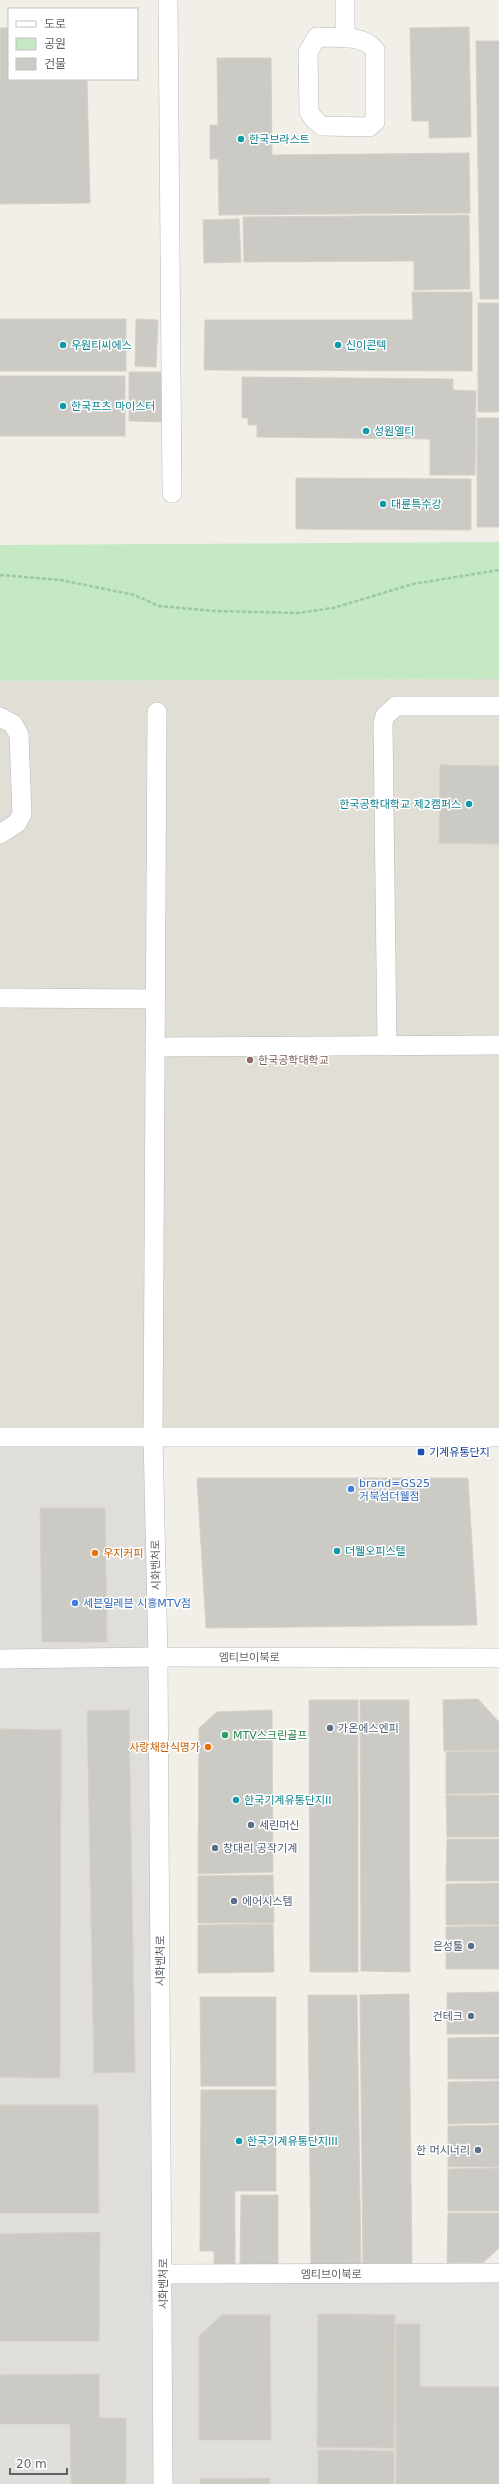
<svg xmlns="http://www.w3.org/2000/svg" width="499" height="2484" font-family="'DejaVu Sans','Noto Sans KR',sans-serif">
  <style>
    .industrial { fill: #e0deda }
    .education { fill: #e1ded6 }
    .green { fill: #c5e8c5 }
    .building { fill: #cccac5; stroke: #d6d1c6 }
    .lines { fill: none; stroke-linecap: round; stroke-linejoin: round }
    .minor-casing { stroke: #b5b8bc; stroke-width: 20 }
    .path { stroke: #9cc7a9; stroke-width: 2.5; stroke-dasharray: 4 2; stroke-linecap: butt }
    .minor { stroke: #fff; stroke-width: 19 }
    .culture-dot { fill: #0f9aa8; stroke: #fff; stroke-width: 1.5 }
    .education-dot { fill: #8d6e63; stroke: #fff; stroke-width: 1.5 }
    .transit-dot { fill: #1a4fb4; stroke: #fff; stroke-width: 1.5 }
    .shop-dot { fill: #3f7fe0; stroke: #fff; stroke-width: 1.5 }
    .food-dot { fill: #e8710a; stroke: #fff; stroke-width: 1.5 }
    .service-dot { fill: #5c6f8a; stroke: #fff; stroke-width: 1.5 }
    .leisure-dot { fill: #2e9e5b; stroke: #fff; stroke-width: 1.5 }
    .labels { text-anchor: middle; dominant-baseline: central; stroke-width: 3; stroke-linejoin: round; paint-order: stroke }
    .culture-label { font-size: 11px; fill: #0d838f; stroke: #fff; text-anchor: start }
    .education-label { font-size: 11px; fill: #785e54; stroke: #fff; text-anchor: start }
    .transit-label { font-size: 11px; fill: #164399; stroke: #fff; text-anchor: start }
    .shop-label { font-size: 11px; fill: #366cbe; stroke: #fff; text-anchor: start }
    .food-label { font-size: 11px; fill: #c56008; stroke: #fff; text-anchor: start }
    .street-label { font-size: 11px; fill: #5f6368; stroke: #fff }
    .service-label { font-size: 11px; fill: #4e5e75; stroke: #fff; text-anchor: start }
    .leisure-label { font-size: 11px; fill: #27864d; stroke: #fff; text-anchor: start }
  </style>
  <rect width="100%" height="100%" fill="#f1efe8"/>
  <g class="industrial">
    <path d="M0 1437H153L162 2484H0Z"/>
    <rect x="163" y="2274" width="336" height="210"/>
  </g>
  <path class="education" d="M499 679V1438H0V681Z"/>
  <path class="green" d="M499 542V679L0 681V545Z"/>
  <g class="building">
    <path d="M469 27 471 137 429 138V121H412L410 28Z"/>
    <path d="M0 28H9V79H87L90 203 0 204Z"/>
    <path d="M476 41H499V299H480Z"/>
    <path d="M217 58H271L272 155 469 153 470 213 219 215 218 159H210V125H218Z"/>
    <path d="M469 215 470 289 414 290V261L244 262 243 217Z"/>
    <path d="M239 219 241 262 204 263 203 220Z"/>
    <path d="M412 292H472V371L204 370 205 320H413Z"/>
    <rect x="478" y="303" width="21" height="109"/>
    <rect x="0" y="319" width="126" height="52"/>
    <path d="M136 319 158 320 156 367 135 366Z"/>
    <path d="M129 372H164V422L129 421Z"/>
    <rect x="0" y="376" width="125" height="60"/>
    <path d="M242 377 453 379V390L476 391 475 475H430V439L257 437V425H248V418H242Z"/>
    <rect x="477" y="418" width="22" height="109"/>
    <path d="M296 478 471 479V530L296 529Z"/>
    <path d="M440 765 499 766V844L439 843Z"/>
    <path d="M197 1478H468L477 1625 206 1628Z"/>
    <path d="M40 1508H105L107 1642H42Z"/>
    <path d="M478 1699 499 1722V1750L444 1751 443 1700Z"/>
    <path d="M309 1700H358V1972H310Z"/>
    <path d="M360 1700H409L410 1972 361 1971Z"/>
    <path d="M129 1710 135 2072 94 2073 87 1711Z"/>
    <path d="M272 1710 273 1872 198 1874 199 1728 217 1712Z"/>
    <path d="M0 1729 61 1730 60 2078 0 2077Z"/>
    <path d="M499 1751V1793L446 1794V1752Z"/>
    <path d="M446 1795H499V1837H447Z"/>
    <path d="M447 1839H499V1881H446Z"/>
    <path d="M273 1875 274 1923H198V1876Z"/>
    <path d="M499 1883V1925H446V1884Z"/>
    <path d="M273 1924 274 1972 198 1973V1925Z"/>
    <path d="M499 1926V1969H446V1927Z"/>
    <path d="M499 1992V2034H447V1993Z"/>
    <path d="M409 1994 412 2268H363L360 1995Z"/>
    <path d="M308 1995H357L361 2268H311Z"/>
    <path d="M200 1997H276V2086H201Z"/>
    <path d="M499 2037V2079H448V2038Z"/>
    <path d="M499 2081V2123L448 2124V2082Z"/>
    <path d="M201 2090H276V2191H235V2264H214V2251H200Z"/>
    <path d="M0 2105H98L99 2213H0Z"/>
    <path d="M499 2125V2167H448V2126Z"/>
    <path d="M499 2168V2211H448V2169Z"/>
    <path d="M241 2195H278V2268L240 2267Z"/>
    <path d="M448 2213H499V2248L483 2263H447Z"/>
    <path d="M100 2232 99 2341H0V2234Z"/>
    <path d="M318 2314 395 2315 394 2448 317 2447Z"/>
    <path d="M222 2315H270L271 2440H199V2336Z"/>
    <path d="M396 2324H420V2387H499V2484H396Z"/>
    <path d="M99 2374V2418H126V2484H71L70 2424H0V2375Z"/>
    <path d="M318 2450 394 2451V2484H318Z"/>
    <path d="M270 2478V2484H200V2479Z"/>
  </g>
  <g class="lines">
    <g class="minor-casing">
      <g id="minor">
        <path d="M168 0 172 493"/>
        <path d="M317 37C336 38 363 34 375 50V122L369 127 322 126 314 119 309 112 308 52Z"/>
        <path d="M345 38V0"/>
        <path d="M157 712 153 1437 158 1657 163 2484"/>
        <path d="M0 717 13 724 19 735 22 814 17 823 0 834"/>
        <path d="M0 998 155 999"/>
        <path d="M387 1046 383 724 385 716 396 706H499"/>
        <path d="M155 1047 499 1045"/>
        <path d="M0 1437H499"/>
        <path d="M0 1659 158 1657 499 1658"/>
        <path d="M163 2274 499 2273"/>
      </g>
    </g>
    <path class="path" d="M0 575 61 580 134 595 159 606 214 611 298 613 333 608 413 584 499 570"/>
    <use href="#minor" class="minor"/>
  </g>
  <g class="culture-dot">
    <circle cx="241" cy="139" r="4"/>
    <circle cx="63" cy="345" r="4"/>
    <circle cx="338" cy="345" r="4"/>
    <circle cx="63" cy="406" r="4"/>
    <circle cx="366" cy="431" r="4"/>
    <circle cx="383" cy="504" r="4"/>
    <circle cx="469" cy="804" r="4"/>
    <circle cx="337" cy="1551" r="4"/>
    <circle cx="236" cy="1800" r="4"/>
    <circle cx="239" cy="2141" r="4"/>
  </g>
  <circle class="education-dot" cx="250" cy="1060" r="4"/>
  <rect class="transit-dot" x="417" y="1448" width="8" height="8" rx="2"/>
  <g class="shop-dot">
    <circle cx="351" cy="1489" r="4"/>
    <circle cx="75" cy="1603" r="4"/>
  </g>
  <g class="food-dot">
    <circle cx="95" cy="1553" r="4"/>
    <circle cx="208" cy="1747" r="4"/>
  </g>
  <g class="service-dot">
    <circle cx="330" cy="1728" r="4"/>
    <circle cx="251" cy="1825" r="4"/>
    <circle cx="215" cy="1848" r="4"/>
    <circle cx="234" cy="1901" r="4"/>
    <circle cx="471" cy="1946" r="4"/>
    <circle cx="471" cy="2016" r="4"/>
    <circle cx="478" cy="2150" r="4"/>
  </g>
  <circle class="leisure-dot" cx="225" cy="1735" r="4"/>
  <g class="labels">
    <g class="culture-label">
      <text x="249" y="139">한국브라스트</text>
      <text x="71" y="345">우원티씨에스</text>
      <text x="346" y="345">신이콘텍</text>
      <text x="71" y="406">한국프츠 마이스터</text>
      <text x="374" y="431">성원엘티</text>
      <text x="391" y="504">대륜특수강</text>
      <text x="461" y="804" text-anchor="end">한국공학대학교 제2캠퍼스</text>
      <text x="345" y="1551">더웰오피스텔</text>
      <text x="244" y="1800">한국기계유통단지II</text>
      <text x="247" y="2141">한국기계유통단지III</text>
    </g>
    <g class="education-label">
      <text x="258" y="1060">한국공학대학교</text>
    </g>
    <g class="transit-label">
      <text x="429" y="1452">기계유통단지</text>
    </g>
    <g class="shop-label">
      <text x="359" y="1483">brand=GS25<tspan x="359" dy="13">거북섬더웰점</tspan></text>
      <text x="83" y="1603">세븐일레븐 시흥MTV점</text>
    </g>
    <g class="food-label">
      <text x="103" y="1553">우지커피</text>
      <text x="200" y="1747" text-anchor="end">사랑채한식명가</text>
    </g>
    <g class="street-label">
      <text transform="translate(156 1565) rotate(-91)">시화벤처로</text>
      <text x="249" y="1657">엠티브이북로</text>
      <text transform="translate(160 1961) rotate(-90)">시화벤처로</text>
      <text x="331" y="2274">엠티브이북로</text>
      <text transform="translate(163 2284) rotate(-90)">시화벤처로</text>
    </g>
    <g class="service-label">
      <text x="338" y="1728">가온에스엔피</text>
      <text x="259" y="1825">세린머신</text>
      <text x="223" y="1848">창대리 공작기계</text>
      <text x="242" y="1901">에어시스템</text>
      <text x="463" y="1946" text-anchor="end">은성툴</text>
      <text x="463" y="2016" text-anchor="end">건테크</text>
      <text x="470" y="2150" text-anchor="end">한 머시너리</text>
    </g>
    <g class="leisure-label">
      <text x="233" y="1735">MTV스크린골프</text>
    </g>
  </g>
  <rect x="8" y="8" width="130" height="72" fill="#ffffff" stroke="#bfc1c3"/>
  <rect x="16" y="21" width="20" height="6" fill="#ffffff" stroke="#bfc1c3"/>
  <text x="44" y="28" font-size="12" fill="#5f6368">도로</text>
  <rect x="16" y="38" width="20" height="12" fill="#c5e8c5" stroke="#bfc1c3"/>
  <text x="44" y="48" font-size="12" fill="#5f6368">공원</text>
  <rect x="16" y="58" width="20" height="12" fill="#cccac5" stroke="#bfc1c3"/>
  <text x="44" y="68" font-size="12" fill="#5f6368">건물</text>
  <path d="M10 2468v6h57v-6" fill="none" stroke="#5f6368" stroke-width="2"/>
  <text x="16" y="2468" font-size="12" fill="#5f6368" stroke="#ffffff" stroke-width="3" paint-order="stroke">20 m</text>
</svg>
